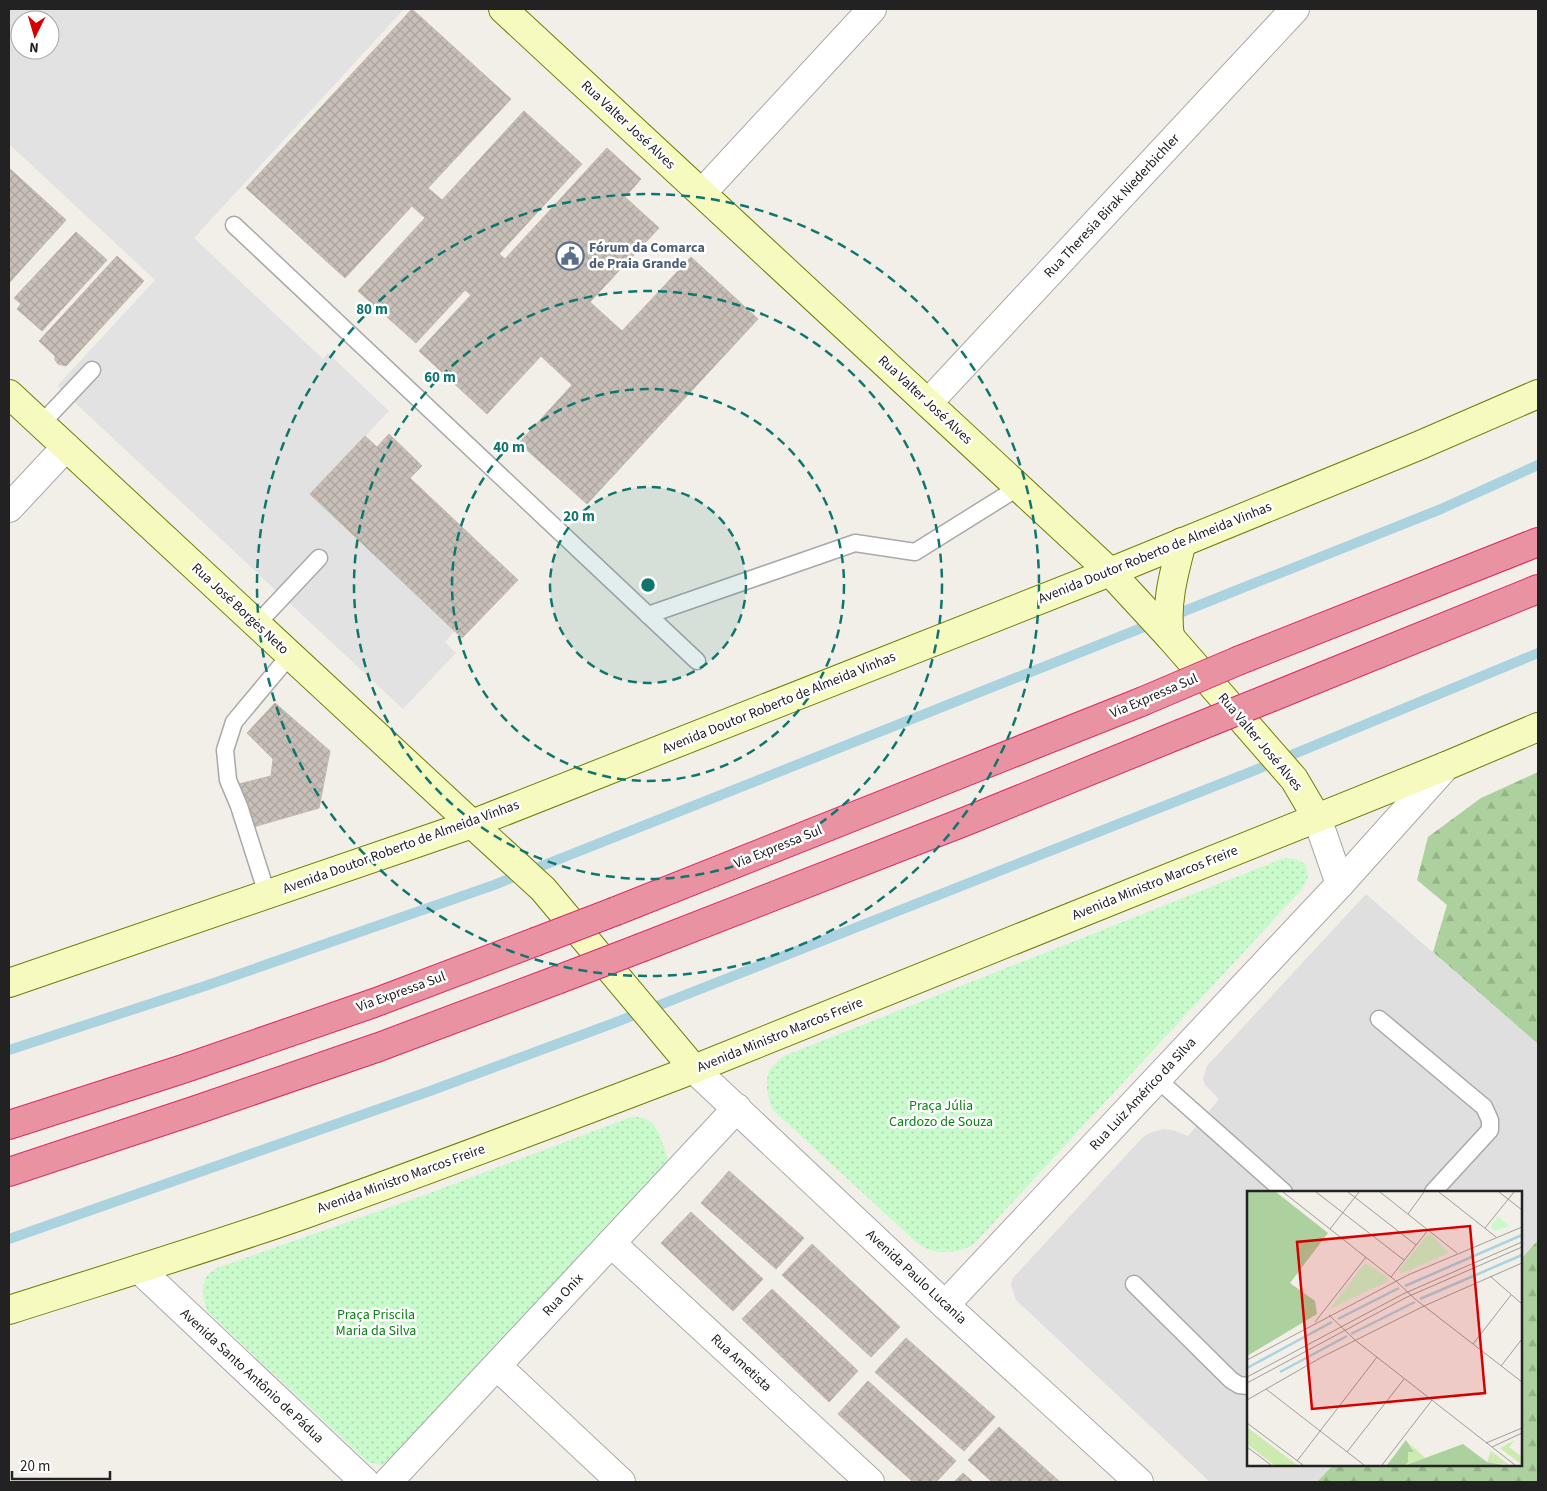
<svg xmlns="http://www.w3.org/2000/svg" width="1547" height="1491" font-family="'Source Sans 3',sans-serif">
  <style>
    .residential { fill: #e0dfdf }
    .forest { fill: url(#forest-firs) }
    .park { fill: url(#park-dots) }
    .parking { fill: #e2e2e2; fill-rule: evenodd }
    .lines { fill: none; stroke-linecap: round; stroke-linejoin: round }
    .stream { stroke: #aad3df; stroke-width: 10 }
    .building { fill: url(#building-cross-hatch); stroke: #c4b6ab }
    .lane-casing { stroke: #a9a9a9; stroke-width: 19 }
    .street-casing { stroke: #a9a9a9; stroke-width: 30 }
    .secondary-casing { stroke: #707d05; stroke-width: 30 }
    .highway-casing { stroke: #dc2a67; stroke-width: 30 }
    .lane { stroke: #fff; stroke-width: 16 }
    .street { stroke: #fff; stroke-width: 28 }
    .secondary { stroke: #f7fabf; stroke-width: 28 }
    .highway { stroke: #e892a2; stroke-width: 28 }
    .highway-bridge-casing { stroke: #dc2a67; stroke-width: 30; stroke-linecap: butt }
    .highway-bridge { stroke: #e892a2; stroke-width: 28 }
    .ring { fill: none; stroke: #0f766e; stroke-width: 2.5; stroke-dasharray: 9 6 }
    .labels { text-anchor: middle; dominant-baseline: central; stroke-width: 5; stroke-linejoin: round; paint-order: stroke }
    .street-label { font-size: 14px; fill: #222; stroke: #fff }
    .service-label { font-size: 14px; font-weight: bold; fill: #4e5e75; stroke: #fff; text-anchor: start }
    .park-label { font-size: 14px; fill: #0c8416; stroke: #fff }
    .inset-river { fill: none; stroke: #aad3df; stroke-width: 2.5 }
    .inset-road { fill: none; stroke: #9f9d99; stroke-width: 1 }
    .view { fill: #d40000; fill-opacity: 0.15; stroke: #d40000; stroke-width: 2.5 }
    .inset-edge { fill: none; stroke: #222; stroke-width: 2.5 }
    .centre { fill: #0f766e; stroke: #fff; stroke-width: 2.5 }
    .ring-label { font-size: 15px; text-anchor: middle; font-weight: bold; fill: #0f766e; stroke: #fff; stroke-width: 5; stroke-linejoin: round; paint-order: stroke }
  </style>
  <defs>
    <pattern id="forest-firs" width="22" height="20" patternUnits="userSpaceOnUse" patternTransform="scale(1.25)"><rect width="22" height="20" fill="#add19e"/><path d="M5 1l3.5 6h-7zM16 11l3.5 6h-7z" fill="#95b388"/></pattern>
    <pattern id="park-dots" width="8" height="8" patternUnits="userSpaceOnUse" patternTransform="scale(1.25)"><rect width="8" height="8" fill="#c8facc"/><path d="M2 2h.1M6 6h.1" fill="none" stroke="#acd6af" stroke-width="1.8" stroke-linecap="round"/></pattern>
    <pattern id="building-cross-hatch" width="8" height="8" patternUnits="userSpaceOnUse" patternTransform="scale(1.25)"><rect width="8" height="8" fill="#c7bfb8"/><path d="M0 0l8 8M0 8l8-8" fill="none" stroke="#aba49e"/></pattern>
  </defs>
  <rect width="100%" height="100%" fill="#f2efe9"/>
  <path class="residential" d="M1366 894 1538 1044V1240L1521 1259V1192H1248V1465H1333L1317 1482H1210L1016 1300 1011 1285 1013 1278 1142 1138 1149 1133 1163 1129 1172 1130 1188 1136 1219 1099 1205 1085 1203 1078 1207 1066Z"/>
  <g class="forest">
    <path d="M1538 772V1044L1433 952 1447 905 1417 880 1428 837 1481 798Z"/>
    <path d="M1538 1240V1482H1317L1333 1465H1521V1259Z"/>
  </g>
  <g class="park">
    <path d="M1284 858 1296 859 1306 865 1308 877 1302 889 973 1245C953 1255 935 1255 917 1243L772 1109C768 1096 763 1081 771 1068 774 1064 780 1060 784 1056Z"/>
    <path d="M631 1117C651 1116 656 1125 662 1142 665 1150 669 1157 666 1166L389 1462 380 1465 368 1462 208 1312C203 1301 200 1287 207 1276 209 1273 214 1270 217 1268L430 1193Z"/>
  </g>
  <path class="parking" d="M9 9H404L194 238 323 359 328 353 389 411 310 494 455 631 445 642 456 653 403 709 57 386 155 280 9 144ZM20 20H50V50H20Z"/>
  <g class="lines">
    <g class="stream">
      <path d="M1172 616 1441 509 1538 465"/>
      <path d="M9 1050 208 985 494 885 1154 623"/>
      <path d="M9 1239 430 1091 614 1023 1248 773 1538 653"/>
    </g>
  </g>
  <g class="building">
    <path d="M412 9 511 99 428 188 442 200 524 111 582 164 499 254 505 259 607 148 641 179 625 197 659 228 590 302 622 331 691 257 758 319 587 504 519 443 572 385 541 356 487 414 419 351 471 295 465 290 416 343 358 291 425 218 412 206 345 278 246 188Z"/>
    <path d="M9 168 66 220 9 283Z"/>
    <path d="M76 232 107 260 42 331 17 309 21 304 14 298Z"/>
    <path d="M117 256 144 281 66 366 58 364 55 360V356L39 341Z"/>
    <path d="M389 434 422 466 410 478 518 580 462 638 310 494 365 436 377 447Z"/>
    <path d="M275 703 330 751 319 808 250 828 239 784 271 776 273 759 247 733Z"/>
    <path d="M729 1171 804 1238 776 1269 701 1203Z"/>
    <path d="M691 1212 763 1279 733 1311 661 1243Z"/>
    <path d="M812 1244 900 1327 871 1357 782 1275Z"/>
    <path d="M772 1289 858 1371 829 1402 742 1319Z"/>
    <path d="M906 1338 995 1417 964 1451 875 1372Z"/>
    <path d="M868 1381 956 1461 936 1482H913L838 1414Z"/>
    <path d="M999 1427 1060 1482H992L968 1460Z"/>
    <path d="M963 1473 973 1482H954Z"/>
  </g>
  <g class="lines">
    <g class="lane-casing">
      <g id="lane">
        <path d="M234 225 697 661"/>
        <path d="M41 424 92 370"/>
        <path d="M648 615 855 543 915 552 1019 487"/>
        <path d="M257 624 319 558"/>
        <path d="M267 894 239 806 228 780 225 750 234 722 290 655"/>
        <path d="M1379 1019 1484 1107 1490 1120V1130L1433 1192"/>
        <path d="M1157 1079 1284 1192"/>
        <path d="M1134 1284 1231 1380 1239 1385 1248 1386"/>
      </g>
    </g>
    <g class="street-casing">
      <g id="street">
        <path d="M702 193 872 9"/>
        <path d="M928 403 1295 9"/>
        <path d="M9 508 66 447"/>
        <path d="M1317 818 1340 884"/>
        <path d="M694 1069 945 1305 1139 1482"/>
        <path d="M611 1243 870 1482"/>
        <path d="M139 1269 365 1482"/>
        <path d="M945 1305 1340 884 1446 766"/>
        <path d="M497 1366 621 1482"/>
        <path d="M388 1482 737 1108"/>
      </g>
    </g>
    <g class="secondary-casing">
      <g id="secondary">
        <path d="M503 9 1110 572 1170 637 1294 779 1317 818"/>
        <path d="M9 394 472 824 543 889 694 1069"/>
        <path d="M1170 637C1165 604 1174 573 1182 542"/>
        <path d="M9 983 472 824 1110 572 1418 446 1538 394"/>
        <path d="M9 1310C109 1278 209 1248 308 1213 438 1167 566 1118 694 1069L1446 766 1538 727"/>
      </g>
    </g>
    <g class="highway-casing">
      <g id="highway">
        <path d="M1240 660 1538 542"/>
        <path d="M1272 697 1538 589"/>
        <path d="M616 911 1141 702"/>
        <path d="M643 947 969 820 1180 734"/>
        <path d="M9 1125 183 1069 374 1003 535 942"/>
        <path d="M9 1172 196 1110 379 1047 557 980"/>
      </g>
    </g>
    <use href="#lane" class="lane"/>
    <use href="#street" class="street"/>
    <use href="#secondary" class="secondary"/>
    <use href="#highway" class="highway"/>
    <g class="highway-bridge-casing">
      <g id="highway-bridge">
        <path d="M1141 702 1240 660"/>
        <path d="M1180 734 1272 697"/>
        <path d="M535 942 616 911"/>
        <path d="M557 980 643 947"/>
      </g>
    </g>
    <use href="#highway-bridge" class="highway-bridge"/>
  </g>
  <circle cx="648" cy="585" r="98" fill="#0f766e" fill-opacity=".12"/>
  <g class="ring">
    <circle cx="648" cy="585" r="98"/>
    <circle cx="648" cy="585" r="196"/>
    <circle cx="648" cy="585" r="294"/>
    <circle cx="648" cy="585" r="391"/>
  </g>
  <defs>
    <g id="civic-ring" transform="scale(1.4375)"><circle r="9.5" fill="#fff" stroke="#5c6f8a" stroke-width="1.5"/><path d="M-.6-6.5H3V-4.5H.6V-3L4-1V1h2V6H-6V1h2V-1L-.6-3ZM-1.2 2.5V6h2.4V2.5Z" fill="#5c6f8a"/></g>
  </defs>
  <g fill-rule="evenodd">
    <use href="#civic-ring" x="570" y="256"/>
  </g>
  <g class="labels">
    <g class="street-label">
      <text transform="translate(628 125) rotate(43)">Rua Valter José Alves</text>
      <text transform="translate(1112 206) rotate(-47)">Rua Theresia Birak Niederbichler</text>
      <text transform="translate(925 400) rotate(43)">Rua Valter José Alves</text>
      <text transform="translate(1155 553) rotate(-22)">Avenida Doutor Roberto de Almeida Vinhas</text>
      <text transform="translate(240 609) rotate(43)">Rua José Borges Neto</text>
      <text transform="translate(1154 696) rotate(-23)">Via Expressa Sul</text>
      <text transform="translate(779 703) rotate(-22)">Avenida Doutor Roberto de Almeida Vinhas</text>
      <text transform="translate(1260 742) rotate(50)">Rua Valter José Alves</text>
      <text transform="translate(401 847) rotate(-20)">Avenida Doutor Roberto de Almeida Vinhas</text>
      <text transform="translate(778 847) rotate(-22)">Via Expressa Sul</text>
      <text transform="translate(1155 883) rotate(-22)">Avenida Ministro Marcos Freire</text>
      <text transform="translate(401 992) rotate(-20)">Via Expressa Sul</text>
      <text transform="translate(780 1035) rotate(-22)">Avenida Ministro Marcos Freire</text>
      <text transform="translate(1143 1094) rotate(-47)">Rua Luiz Américo da Silva</text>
      <text transform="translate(401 1179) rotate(-20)">Avenida Ministro Marcos Freire</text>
      <text transform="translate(916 1277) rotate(43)">Avenida Paulo Lucania</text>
      <text transform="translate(563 1295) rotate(-47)">Rua Onix</text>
      <text transform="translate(741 1363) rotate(43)">Rua Ametista</text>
      <text transform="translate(252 1376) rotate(43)">Avenida Santo Antônio de Pádua</text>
    </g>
    <g class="service-label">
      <text x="589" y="248">Fórum da Comarca<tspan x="589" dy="16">de Praia Grande</tspan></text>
    </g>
    <g class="park-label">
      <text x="941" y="1106">Praça Júlia<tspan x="941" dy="16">Cardozo de Souza</tspan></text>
      <text x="376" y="1315">Praça Priscila<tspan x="376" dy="16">Maria da Silva</tspan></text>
    </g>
  </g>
  <g transform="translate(1247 1191)">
    <rect width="275" height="275" fill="#f2efe9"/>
    <path d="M0 236 50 274H27L0 253ZM268 249 262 256 275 266V274L253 257ZM161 251 178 267 158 274 161 261 166 258ZM244 260 262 274 240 271Z" fill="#cdebb0"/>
    <path d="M0 1H29L81 42 43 92 68 110 70 123 0 165ZM159 249 167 261H161V271L158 274H140ZM216 253 240 271 256 274H159Z" fill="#add19e"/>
    <path d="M251 26 263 35 247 40 244 35ZM182 42 202 62 153 83 152 79ZM118 72 140 86 141 90 83 118Z" fill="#c8facc"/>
    <path class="inset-river" d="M158 95 275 44M173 108 275 64M91 128 152 97M104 143 168 111M0 177 85 131M33 181 100 145"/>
    <path class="inset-road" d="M36 1 149 90M69 1 157 69M101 1 169 54M133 1 210 62M192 1 249 46M252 1 275 19M161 23 177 1M238 37 267 1M83 38 112 1M243 85 275 113M144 86 181 39M149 90 168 108 275 191M82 124 108 149 268 274M68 131 119 66M226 153 264 104M0 169 161 84 275 36M254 175 275 148M0 186 156 103 275 51M0 192 160 106 275 56M19 198 117 274M0 209 75 166 177 115 275 72M0 232 56 274M239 252 275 237M0 256 24 274M245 256 275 242M100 261 157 188M50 270 130 166M135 274 185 209"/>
    <path class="view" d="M223 35 238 202 65 218 50 51Z"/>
    <rect width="275" height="275" class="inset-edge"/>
  </g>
  <circle cx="648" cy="585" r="8" class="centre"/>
  <g class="ring-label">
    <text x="372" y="314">80 m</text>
    <text x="440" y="382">60 m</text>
    <text x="509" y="452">40 m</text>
    <text x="579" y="521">20 m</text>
  </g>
  <rect width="1547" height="1491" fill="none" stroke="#222222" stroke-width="20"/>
  <g transform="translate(35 35) rotate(185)"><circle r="24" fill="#ffffff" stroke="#a7a7a7"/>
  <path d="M0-4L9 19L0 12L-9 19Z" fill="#d40000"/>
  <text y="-8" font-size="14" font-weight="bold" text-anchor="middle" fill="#222222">N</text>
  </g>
  <path d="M12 1471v8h98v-8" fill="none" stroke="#222222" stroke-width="2.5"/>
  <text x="20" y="1471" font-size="15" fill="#222222" stroke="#ffffff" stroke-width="4" paint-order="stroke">20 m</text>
</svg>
